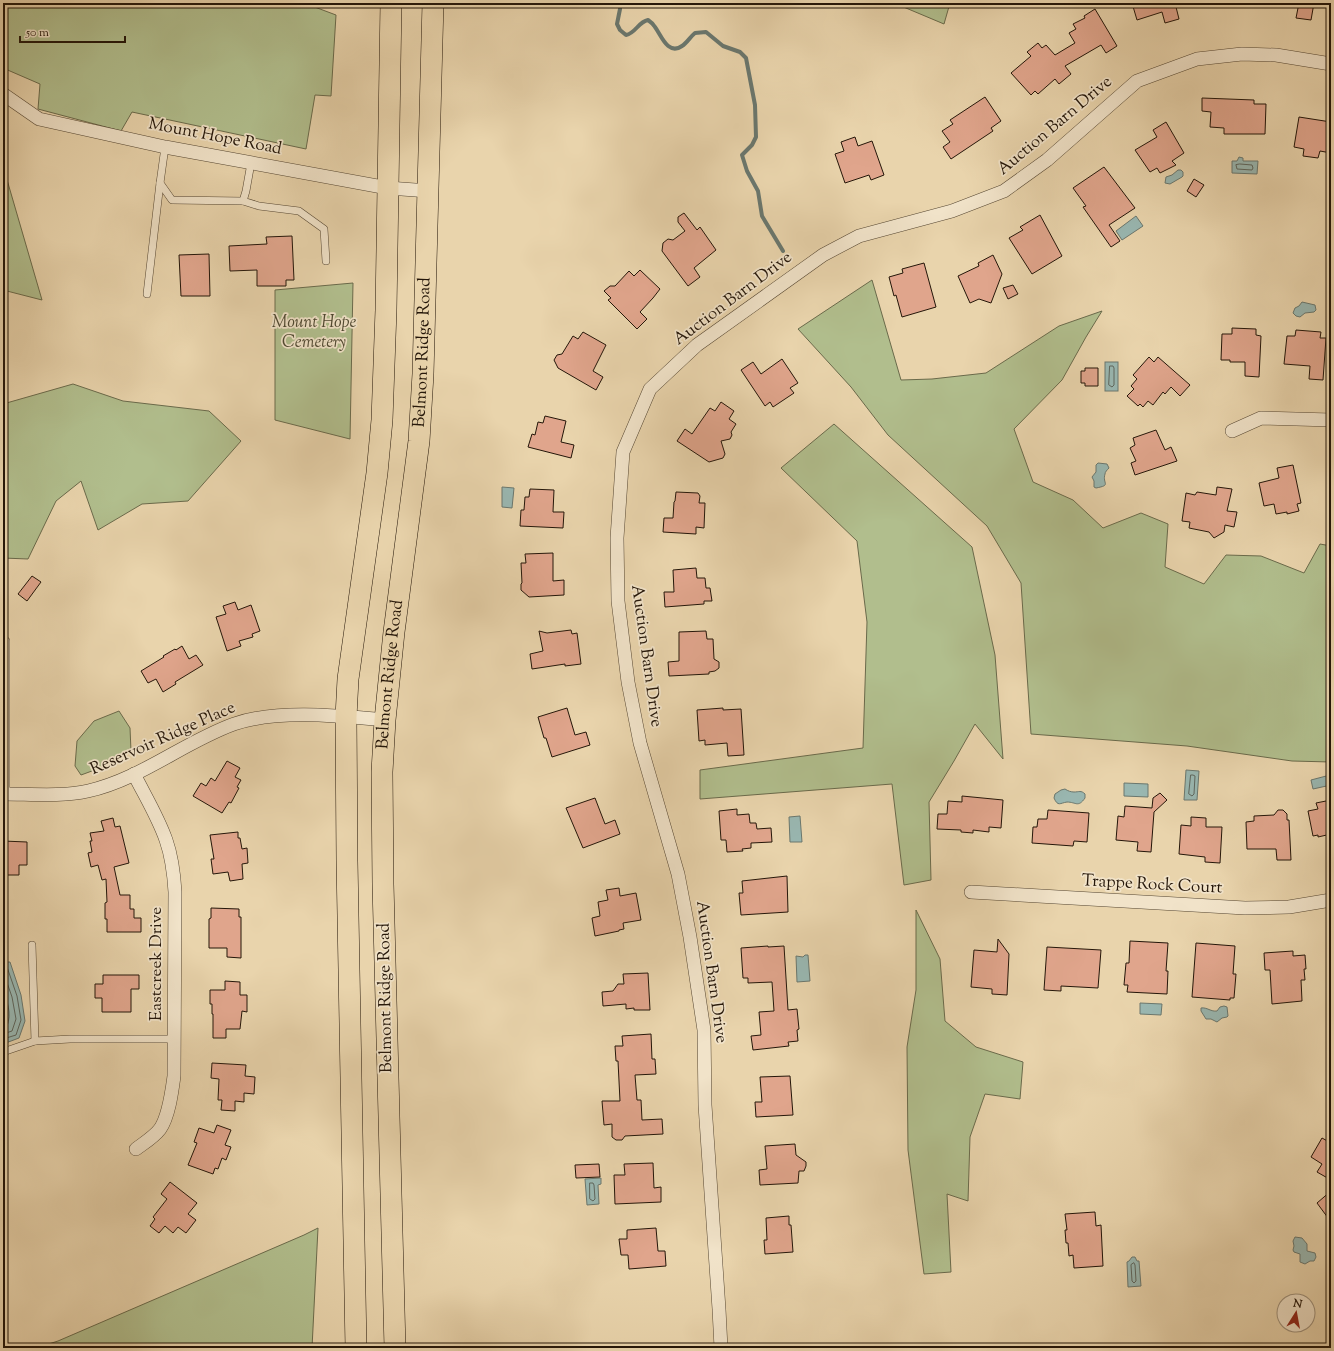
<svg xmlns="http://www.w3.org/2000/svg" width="1334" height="1351" font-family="'Sorts Mill Goudy',serif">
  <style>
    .green { fill: #b1be8d; stroke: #6a6a4b }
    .water { fill: #99b7b1; stroke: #6a776e }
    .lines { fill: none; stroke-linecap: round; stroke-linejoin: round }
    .shore { stroke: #5e665d; stroke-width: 1 }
    .stream { stroke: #6a776e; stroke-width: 4 }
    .building { fill: #e0a58c; stroke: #241609 }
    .lane-casing { stroke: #554632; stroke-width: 8 }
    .street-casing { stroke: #554632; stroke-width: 14 }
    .primary-casing { stroke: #241609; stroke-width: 22 }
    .lane { stroke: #f1e3c9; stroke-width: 7 }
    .street { stroke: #f1e3c9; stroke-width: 13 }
    .primary { stroke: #e9d4ac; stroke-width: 21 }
    .labels { text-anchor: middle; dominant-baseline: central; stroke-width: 3.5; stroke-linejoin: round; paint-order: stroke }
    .street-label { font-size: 17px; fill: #241609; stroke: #f1e3c9 }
    .park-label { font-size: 17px; font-style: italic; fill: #4e4831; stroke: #f1e3c9 }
  </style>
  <rect width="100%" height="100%" fill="#e9d4ac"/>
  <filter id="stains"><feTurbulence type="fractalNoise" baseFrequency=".005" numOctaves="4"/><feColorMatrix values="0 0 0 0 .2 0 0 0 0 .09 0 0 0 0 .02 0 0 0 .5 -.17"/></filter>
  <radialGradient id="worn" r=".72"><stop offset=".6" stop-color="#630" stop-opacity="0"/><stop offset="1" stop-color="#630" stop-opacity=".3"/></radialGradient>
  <g class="green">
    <path d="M3 3H304L336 15 331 96 315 95 306 149 132 112 121 131 38 109 40 84 3 68Z"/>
    <path d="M894 3H950L944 24Z"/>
    <path d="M3 166 42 300 3 290Z"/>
    <path d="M872 280 901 380 932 379 986 373 1059 326 1102 311 1086 337 1062 380 1014 429 1033 482 1073 500 1103 528 1141 513 1168 524 1165 567 1204 584 1226 555 1261 556 1304 573 1320 544 1331 546V762L1292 761 1187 746 1031 734 1021 583 987 526 888 435 851 387 798 329Z"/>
    <path d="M353 283 350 439 275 420V290Z"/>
    <path d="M73 384 123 401 209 411 241 441 188 501 142 504 98 530 81 481 56 501 28 559 3 558V404Z"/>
    <path d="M834 424 972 547 995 655 1003 759 975 724 954 761 929 802 931 880 904 885 892 784 700 799V770L863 748 867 622 857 541 781 468Z"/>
    <path d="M119 711 130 728 131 751 111 764 81 775 75 766 77 741 94 721Z"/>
    <path d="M916 910 940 959 945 1021 976 1047 1023 1062 1020 1099 985 1094 970 1137 968 1201 947 1194 951 1272 924 1274 908 1150 907 1047 916 990Z"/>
    <path d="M318 1228 312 1348H36L58 1341 304 1235Z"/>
  </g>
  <g class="water">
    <path d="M1239 157 1243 158V161H1258L1257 174 1232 173V161H1237Z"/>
    <path d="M1178 170H1181L1183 172V176L1182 177 1170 184 1165 183 1166 177 1172 175Z"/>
    <path d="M1136 216 1143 226 1122 240 1116 231Z"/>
    <path d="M1302 302 1315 305 1316 310 1314 312 1305 313 1300 317 1296 316 1293 313 1295 308 1299 306Z"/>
    <rect x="1105" y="362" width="13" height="29"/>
    <path d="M1098 463 1107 464 1109 468C1107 470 1105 472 1105 474 1102 484 1112 485 1096 488L1094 487V481L1092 477 1096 472V465Z"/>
    <path d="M502 487 514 488 512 508 502 507Z"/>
    <path d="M1186 770 1199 771 1197 800H1184Z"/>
    <path d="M1330 775 1331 785 1313 789 1311 780Z"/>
    <path d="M1124 783 1148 784V797L1124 796Z"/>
    <path d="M1065 789C1068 791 1071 792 1074 792 1079 792 1081 790 1085 794V798C1078 808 1076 802 1067 802 1060 803 1058 807 1054 798L1055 794 1061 790Z"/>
    <path d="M800 816 802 842H790L789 817Z"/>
    <path d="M805 955H808L810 981 797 982 796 956 803 957Z"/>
    <path d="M3 962H10L21 995 25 1021 19 1038 3 1044Z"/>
    <path d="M1140 1003 1162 1004 1161 1015 1140 1014Z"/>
    <path d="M1224 1006 1227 1007 1228 1016 1227 1017 1222 1018 1217 1022 1211 1019H1206L1201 1011V1008C1207 1007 1211 1012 1217 1011L1220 1007Z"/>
    <path d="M601 1178V1184L598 1185 599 1204 587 1205 585 1179Z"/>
    <path d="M1295 1237 1302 1238 1307 1244V1251L1315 1253 1316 1257 1314 1261H1310L1305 1264 1300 1262V1254L1294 1252 1293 1250 1294 1246 1293 1241Z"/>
    <path d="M1132 1257H1135L1137 1261H1139L1141 1286 1128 1287 1127 1262 1129 1261Z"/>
  </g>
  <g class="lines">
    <g class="shore">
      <path d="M1240 164 1252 165 1253 168 1252 170 1237 169 1236 165Z"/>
      <path d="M1110 366H1113L1114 368V385L1112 387 1109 385Z"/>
      <path d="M1191 775H1193L1195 776 1194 794 1192 796 1189 794Z"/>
      <path d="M3 966 7 967 17 996 21 1020 16 1035 3 1039"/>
      <path d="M3 971 12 997 16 1019 12 1031 3 1034"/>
      <path d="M3 989C7 1000 12 1014 7 1026L3 1028"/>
      <path d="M590 1183H593L594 1185 595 1199 593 1201 590 1199Z"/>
      <path d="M1134 1263 1135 1265 1136 1281 1134 1283 1132 1281 1131 1265Z"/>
    </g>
    <path class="stream" d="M620 3V9L617 24 620 30 626 35C636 33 638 22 648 20 651 22 653 24 655 27 661 35 668 56 682 46 687 43 690 37 695 33L706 32 723 46 740 52 746 58 755 105 756 137 752 145 742 155 747 171 758 191 762 216 783 251"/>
  </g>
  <g class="building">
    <path d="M1132 3H1182V5L1176 7 1179 19 1165 23 1162 12 1137 20Z"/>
    <path d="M1299 3H1314L1311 20 1296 18Z"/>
    <path d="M1095 9 1117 46 1106 53 1101 45 1065 66 1071 74 1059 84 1055 79 1038 94 1035 91 1031 95 1011 73 1031 56 1027 52 1038 43 1042 48 1046 45 1055 55 1075 43 1069 33 1076 29 1073 24 1085 18 1084 16Z"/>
    <path d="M985 97 1001 121 991 128 993 131 951 159 943 147 950 142 942 131 953 124 950 120Z"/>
    <path d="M1202 98 1254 100V104H1266L1265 134H1224V128L1210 127 1211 112 1202 111Z"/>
    <path d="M1299 117 1331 122V153L1320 151 1318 158 1303 156 1304 149 1294 147Z"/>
    <path d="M1166 122 1184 153 1172 161 1176 165 1160 173 1157 168 1150 172 1135 150 1157 137 1153 130Z"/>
    <path d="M855 137 858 146 872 141 884 175 871 180 869 175 845 183 835 154 844 151 841 142Z"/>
    <path d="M1104 167 1135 208 1109 225 1120 241 1111 247 1083 207 1086 206 1073 188Z"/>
    <path d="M1194 179 1204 185 1196 197 1187 191Z"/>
    <path d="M684 213 697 230 700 227 716 250 694 268 700 277 688 286 662 251 663 243 668 239 673 240 685 231 678 222V217Z"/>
    <path d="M1040 215 1062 256 1032 274 1009 238 1023 230 1020 227Z"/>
    <path d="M292 236 294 280H286V286H257V270L230 271 229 246 267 244 266 237Z"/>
    <path d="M209 254 210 296H181L179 255Z"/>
    <path d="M993 255 1002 274 991 303 979 299 970 303 958 276 979 266 978 263Z"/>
    <path d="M924 263 936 307 902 317 896 295 894 296 889 277 903 273 902 269Z"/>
    <path d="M640 270 660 289 653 298 640 312 647 319 637 329 608 300 611 298 604 291 610 286H615L629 271 634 276Z"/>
    <path d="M1013 285 1018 294 1008 299 1003 288Z"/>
    <path d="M1232 328 1256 329V335L1261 336 1259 377 1245 376V362H1230V360H1221L1222 334H1232Z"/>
    <path d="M1296 330 1321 332 1320 338H1326L1323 380 1309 379 1310 366 1284 364 1287 336H1295Z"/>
    <path d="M583 332 606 345 593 371 603 377 596 390 558 368 554 360 557 355 562 354 573 336 578 339Z"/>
    <path d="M1149 357 1154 362 1158 357 1190 385 1180 396 1171 387 1165 394 1163 392 1153 405 1148 401 1143 407 1140 404 1138 406 1127 396 1134 389 1131 386 1137 379 1133 375Z"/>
    <path d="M782 359 798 383 790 388 794 393 773 407 770 402 765 406 741 370 753 362 761 374Z"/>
    <path d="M1085 368H1098V386H1085V383H1081V371H1085Z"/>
    <path d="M721 402 734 411 729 419 736 424 731 432 732 435 730 439 721 441 725 454 723 458 709 462 677 441 685 429 692 434 710 408 715 411Z"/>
    <path d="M545 416 566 421 561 442 574 445 571 458 528 447 532 434 535 435 538 422 543 423Z"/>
    <path d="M1156 430 1165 450 1171 447 1177 461 1135 475 1131 463 1136 461 1130 448 1135 445 1133 438Z"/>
    <path d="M1293 465 1301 503 1297 504 1299 511 1287 514V512L1276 514 1274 504 1264 506 1259 483 1279 478 1277 468Z"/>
    <path d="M1217 487 1232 489 1227 511 1237 512 1234 527 1225 525 1224 532 1214 538 1209 532 1189 528 1190 522 1182 521 1186 493 1195 495 1197 492 1216 495Z"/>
    <path d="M530 489 554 490 553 512H564L563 528 520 526 521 510H524L525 497H529Z"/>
    <path d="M676 492 698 493 700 496 699 503H705L704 528 696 527V534L663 532 664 518H673L674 502 675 501Z"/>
    <path d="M553 553V581L564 580V595L529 597 521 590V584L522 583 521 563H526L525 554Z"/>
    <path d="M696 568 697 578H705L706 588H710L712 601H704V604L665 607 664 592H674L673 570Z"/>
    <path d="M32 576 41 582 27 601 18 594Z"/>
    <path d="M235 602 238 610 251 605 260 631 252 634 253 637 239 641 241 646 227 651 216 617 226 614 223 606Z"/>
    <path d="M571 630 572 634 577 633 581 664 565 666V664L532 669 530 654 543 651 539 631 547 633Z"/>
    <path d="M706 631 707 639H713L714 659 719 662V668L715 671 709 672V674L669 676 668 662 679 661V632Z"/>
    <path d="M182 646 189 659 196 655 203 665 175 682 176 684 163 692 156 679 148 683 141 671 164 657 163 656 175 649 176 650Z"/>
    <path d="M567 708 575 735 586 732 590 745 552 757 546 738H544L538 717Z"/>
    <path d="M723 708V710L741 709 744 755 728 756 727 743 705 745V740L699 741 697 710Z"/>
    <path d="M227 761 240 768 235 777 241 780 237 787 239 788 231 803 229 802 222 813 193 796 201 783 206 786 211 778 215 781Z"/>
    <path d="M1160 793 1167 800 1154 812 1151 852 1137 851 1138 842 1116 840 1118 816 1124 817 1125 806 1152 808 1153 798Z"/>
    <path d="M962 796 1003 800 1001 828 989 827V832L973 830V833L961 832V830L937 829 938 814H947L948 801 962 802Z"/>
    <path d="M595 798 605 824 615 820 620 834 583 848 566 808Z"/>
    <path d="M1331 800V834L1318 837V835L1313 836 1308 811 1318 809 1316 803Z"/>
    <path d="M737 809V815L749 814 750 823H756L757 829 771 828 772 842 751 843V848L742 849 743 851 727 852 726 840H721L719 811Z"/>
    <path d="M1048 810 1089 813 1087 842 1074 841 1073 846 1032 843 1033 827H1037L1038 819H1047Z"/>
    <path d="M1278 810H1283L1287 814V820H1289L1291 860H1277L1276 849H1247L1246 822 1254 821V816L1274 815Z"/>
    <path d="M1191 817 1206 818V827H1222L1220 863 1205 862V857L1179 854 1181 825 1191 826Z"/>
    <path d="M113 818 115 827 120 826 129 863 114 867 120 895H130V909H134V918H141V932H107V919H105V903L107 902 106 879 102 880 98 865 91 867 88 853 92 852 90 841H92L90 833 104 831 101 821Z"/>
    <path d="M238 832V838H240L242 849 247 848 248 863 242 864 243 879 230 881 228 872 213 874 211 859H214L210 835Z"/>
    <path d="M3 841 27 842V865H19V875H3Z"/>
    <path d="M787 876 788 912 741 915 739 893H743L742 881Z"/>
    <path d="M619 888 620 896 636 893 641 920 623 923 624 929 619 930V931L595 936 592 918 600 916 598 902 608 900 606 890Z"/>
    <path d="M211 908 239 909V917H241V958L227 957V948H209V919L211 918Z"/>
    <path d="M998 939 1009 954 1007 995 992 994V989L971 987 974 950 997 952Z"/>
    <path d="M1130 941 1168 943 1166 971H1168L1167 994 1127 992 1128 985H1124L1126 963H1129Z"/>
    <path d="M1196 943 1235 946 1233 974H1236L1234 998H1230V1000L1192 997Z"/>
    <path d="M768 946V947L784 946 788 1010 797 1009 799 1029 797 1030 798 1041 788 1042 789 1046 753 1050 751 1036 761 1035 759 1012 774 1011 772 982 748 983V978H743L741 948Z"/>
    <path d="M1047 947 1101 950 1098 988 1061 986V991L1044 990Z"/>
    <path d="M1293 951V956L1305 955 1306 969H1304L1305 980H1301L1302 1001 1272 1004 1270 970H1265L1264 953Z"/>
    <path d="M648 973 650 1010H634V1008L626 1009V1004L603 1006 602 992 613 991 618 984H624L623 974Z"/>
    <path d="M103 975H139V989H131V1012H102V998H95V984H103Z"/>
    <path d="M225 981 240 982V995H247V1012L242 1011 240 1029H226V1038H213V1014H212V1004H210V990H225Z"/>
    <path d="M651 1034 652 1059H655L656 1074 635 1075 637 1100H641L642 1120 662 1119 663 1134 625 1136 622 1140H616L612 1137V1124L604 1125 602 1101H620L618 1061H616L615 1046H623L622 1036Z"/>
    <path d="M212 1063 246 1065 245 1076 255 1077 254 1094 244 1093V1102L235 1101V1111L221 1110 222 1100H218L219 1079 211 1078Z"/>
    <path d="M790 1076 793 1115 756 1117 755 1102H762L760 1077Z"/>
    <path d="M217 1125 231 1130 225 1145 231 1147 226 1160 222 1158 218 1169 215 1168 213 1174 188 1165 197 1143 194 1142 199 1128 214 1133Z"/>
    <path d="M1322 1138 1331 1143V1180L1317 1172 1322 1164 1311 1157Z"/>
    <path d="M795 1144 796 1155 806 1162V1166L804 1171H799L798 1183 760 1185 759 1170 767 1169 765 1146Z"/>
    <path d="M653 1163 654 1188 661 1187V1202L615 1204 614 1175H625L624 1164Z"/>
    <path d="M599 1164 600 1177 576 1178 575 1165Z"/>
    <path d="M170 1182 197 1203 188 1214 196 1220 186 1233 178 1227 173 1233 165 1226 159 1233 150 1226 155 1219 153 1217 167 1199 161 1194Z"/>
    <path d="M1331 1191V1222L1317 1203Z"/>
    <path d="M1095 1212 1096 1226 1101 1225 1103 1266 1074 1268 1073 1255 1069 1256 1068 1243H1066L1065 1230H1067L1065 1214Z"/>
    <path d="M789 1216V1225H791L793 1252 765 1254 764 1240H767L766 1218Z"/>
    <path d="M656 1228 658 1251H665L666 1266 629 1269 628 1255H621L619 1239H627V1230Z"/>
  </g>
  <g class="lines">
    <g class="lane-casing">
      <g id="lane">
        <path d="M165 147 160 183 172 200 243 201 246 191 251 163"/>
        <path d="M243 201 259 206 299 211 324 229 326 261"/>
        <path d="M147 294 160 183"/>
        <path d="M6 794V641"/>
        <path d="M32 945 35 1041"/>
        <path d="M3 1052 35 1041 70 1039H174"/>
      </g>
    </g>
    <g class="street-casing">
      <g id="street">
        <path d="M3 94 39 119 165 147 388 188 429 191"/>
        <path d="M1232 431 1261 418 1331 420"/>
        <path d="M134 774C145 796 158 817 166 840 172 857 174 875 175 892L174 1076C172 1091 169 1116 160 1129 154 1137 144 1143 136 1149"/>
        <path d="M3 794C31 794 61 797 88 791 141 779 184 742 234 724 277 709 341 716 385 720"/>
        <path d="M971 892 1245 908 1289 907 1331 900"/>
        <path d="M721 1348 719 1309 705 1105 704 1030 690 937 678 874 640 743 628 682 618 601 617 538 623 452 650 389 697 345 823 255 859 236 952 211 1004 191 1047 160 1137 81 1197 59 1242 54 1276 55 1331 64"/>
      </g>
    </g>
    <g class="primary-casing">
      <g id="primary">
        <path d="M356 1348 347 861 346 717 348 679 377 473 382 420 386 310 391 3"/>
        <path id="s1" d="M395 1348 383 884 382 772 385 720 394 632 419 441 423 374 433 3"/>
      </g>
    </g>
    <use href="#lane" class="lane"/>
    <use href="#street" class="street"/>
    <use href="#primary" class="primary"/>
  </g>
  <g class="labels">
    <g class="street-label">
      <text transform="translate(1055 126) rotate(-40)">Auction Barn Drive</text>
      <text transform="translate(215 137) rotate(11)">Mount Hope Road</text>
      <text transform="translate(733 299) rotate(-37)">Auction Barn Drive</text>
      <text stroke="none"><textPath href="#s1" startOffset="998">Belmont Ridge Road</textPath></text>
      <text transform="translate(646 656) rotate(82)">Auction Barn Drive</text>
      <text stroke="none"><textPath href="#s1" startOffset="674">Belmont Ridge Road</textPath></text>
      <text transform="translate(163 739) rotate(-24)">Reservoir Ridge Place</text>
      <text transform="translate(1152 885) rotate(3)">Trappe Rock Court</text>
      <text transform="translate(157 964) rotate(-90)">Eastcreek Drive</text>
      <text transform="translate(711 972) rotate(82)">Auction Barn Drive</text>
      <text transform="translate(386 998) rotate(-91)">Belmont Ridge Road</text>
    </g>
    <g class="park-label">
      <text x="314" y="323">Mount Hope<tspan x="314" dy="20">Cemetery</tspan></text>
    </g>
  </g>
  <rect width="1334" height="1351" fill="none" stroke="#e9d4ac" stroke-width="16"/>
  <rect x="4" y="4" width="1326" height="1343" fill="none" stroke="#241609" stroke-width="2"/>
  <rect x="8" y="8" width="1318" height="1335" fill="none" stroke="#241609"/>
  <g transform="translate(1296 1313) rotate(11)"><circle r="19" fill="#f1e3c9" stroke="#9f917c"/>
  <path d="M0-3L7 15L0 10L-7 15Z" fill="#8f2418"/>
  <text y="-6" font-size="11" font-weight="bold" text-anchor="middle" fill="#241609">N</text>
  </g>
  <path d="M20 36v6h105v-6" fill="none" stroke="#241609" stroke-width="2"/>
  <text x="26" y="36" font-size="12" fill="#241609" stroke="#f1e3c9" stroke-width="3" paint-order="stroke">50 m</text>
  <rect width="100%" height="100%" filter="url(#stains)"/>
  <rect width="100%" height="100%" fill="url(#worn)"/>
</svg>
